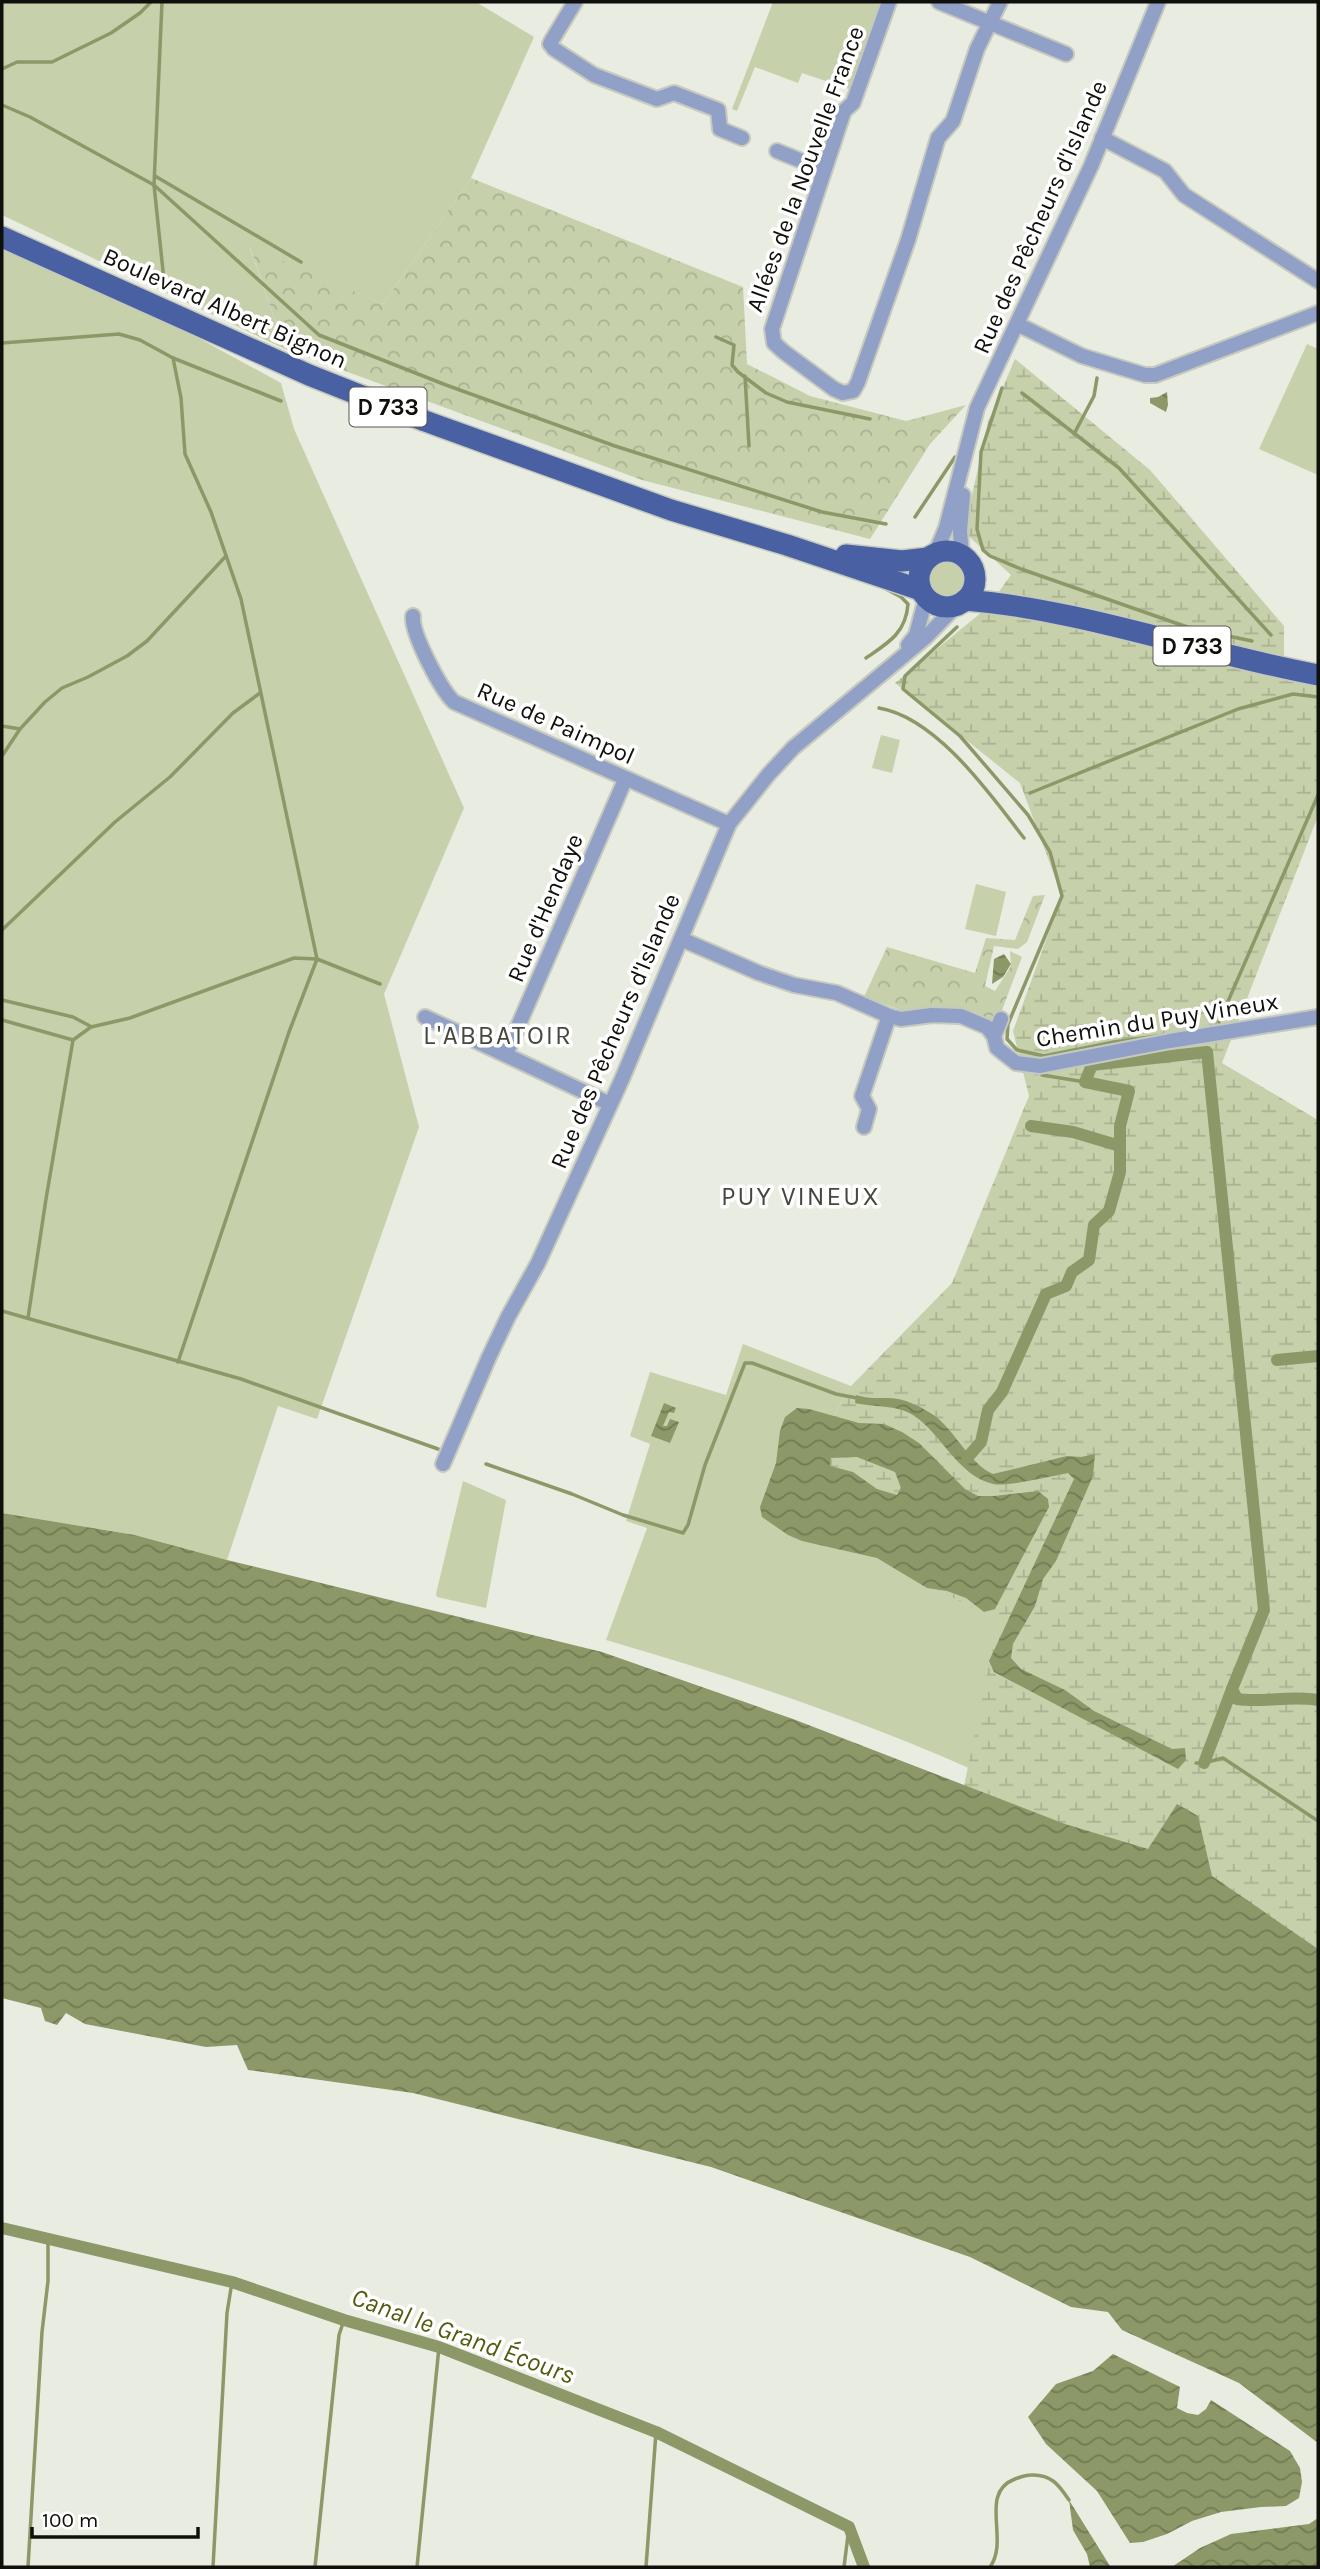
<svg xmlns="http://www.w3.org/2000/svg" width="1320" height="2569" font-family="Karla,sans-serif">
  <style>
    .green { fill: #c6d0aa }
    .forest { fill: url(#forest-crowns) }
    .wetland { fill: url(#wetland-marsh) }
    .water { fill: url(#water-waves); fill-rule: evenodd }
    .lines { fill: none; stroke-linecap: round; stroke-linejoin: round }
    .stream { stroke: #8c9867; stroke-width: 3.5 }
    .canal { stroke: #8c9867; stroke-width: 12 }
    .minor-casing { stroke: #c6c9be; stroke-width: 18 }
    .primary-casing { stroke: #c6c9be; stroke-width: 24 }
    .minor { stroke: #91a0c6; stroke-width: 14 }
    .primary { stroke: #4960a2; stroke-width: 21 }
    .labels { text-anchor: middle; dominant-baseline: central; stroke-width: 7; stroke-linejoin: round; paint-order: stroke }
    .shield { fill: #fff; stroke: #575855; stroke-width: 2 }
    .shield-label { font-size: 23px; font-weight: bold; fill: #0f100c }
    .street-label { font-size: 24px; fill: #0f100c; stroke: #fff }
    .neighbourhood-label { font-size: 26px; letter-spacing: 2px; fill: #45483e; stroke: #fff }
    .water-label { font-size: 26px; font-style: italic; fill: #4f5d0f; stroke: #fff }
  </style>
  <defs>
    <pattern id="forest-crowns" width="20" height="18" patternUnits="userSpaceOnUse" patternTransform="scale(1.75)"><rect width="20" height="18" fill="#c6d0aa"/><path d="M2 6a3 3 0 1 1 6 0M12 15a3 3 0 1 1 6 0" fill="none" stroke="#a9b291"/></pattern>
    <pattern id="wetland-marsh" width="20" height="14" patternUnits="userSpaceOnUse" patternTransform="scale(1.75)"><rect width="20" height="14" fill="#c6d0aa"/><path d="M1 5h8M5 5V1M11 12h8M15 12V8" fill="none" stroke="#a9b291"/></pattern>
    <pattern id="water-waves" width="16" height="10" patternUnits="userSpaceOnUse" patternTransform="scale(1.75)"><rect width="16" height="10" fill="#8c9867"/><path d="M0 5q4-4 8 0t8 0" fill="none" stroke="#717b53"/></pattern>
  </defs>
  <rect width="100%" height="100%" fill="#e9ece0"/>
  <g class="green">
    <path d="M2 2H476L534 37 471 178 383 304 250 248 285 349 2 215Z"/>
    <path d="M773 2H882L852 90 802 73 798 83 755 67 737 111 732 109Z"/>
    <path d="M2 231 281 383 294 429 464 808 384 994 419 1127 317 1419 278 1406 227 1560 135 1535 2 1513Z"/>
    <path d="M1307 344 1318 349V475L1259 449Z"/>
    <circle cx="945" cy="578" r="20"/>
    <path d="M881 735 900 740 892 773 872 768Z"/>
    <path d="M976 884 1006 892 996 936 965 929Z"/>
    <path d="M743 1344 851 1386 779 1508 999 1621 989 1668 1022 1792C888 1729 748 1681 606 1640L647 1528 626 1521 650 1444 630 1436 650 1372 726 1395Z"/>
    <path d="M463 1481 506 1500 486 1608 437 1597 436 1594Z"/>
  </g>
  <g class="forest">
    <path d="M471 178 743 287 747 364 810 396 906 421 966 405 930 444 870 539 642 480 285 349 250 247 383 304Z"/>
    <path d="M1045 895 1027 942 1018 949 994 946 985 986 995 991 1011 966 1010 951 1022 957 999 1018 991 1021 962 1010H901L864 997 887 947 975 973 986 938 1015 940 1033 896Z"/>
  </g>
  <path class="wetland" d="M1015 359 1150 470 1284 626V677L1318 685V816L1222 1063 1318 1120V1997L1160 1866 964 1786 998 1621 779 1508 851 1386 952 1283 1029 1096 1013 1031 1062 896 1020 783 895 683 987 608 1011 575 964 532 988 422Z"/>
  <g class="water">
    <path d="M1167 392 1168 405 1166 412 1150 403V398L1158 397Z"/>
    <path d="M1004 954 1011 964 1003 977 992 984 994 959Z"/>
    <path d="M856 1395C870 1399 875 1398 889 1398 904 1398 922 1407 935 1416 954 1430 971 1465 993 1474L1067 1456 1081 1457 1095 1454 1093 1476 1056 1561 1043 1579 1035 1606 1013 1644 1011 1658 1021 1669 1065 1690 1094 1711 1172 1749 1185 1748 1186 1760 1178 1769 994 1672 989 1661 1074 1479 1068 1473C1052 1476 1006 1487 993 1484 958 1476 941 1433 913 1415 897 1405 873 1407 855 1403Z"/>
    <path d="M664 1403 676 1408 674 1413 669 1412 663 1426H667L670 1419 679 1422 670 1443 651 1436Z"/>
    <path d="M797 1408 809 1409 859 1423 884 1424 902 1432 919 1443 965 1489 978 1496H994L1038 1491 1048 1499 1049 1507 995 1609 984 1612 966 1598 947 1591 927 1588 877 1558 802 1541 788 1535 762 1517 760 1507 776 1463 780 1431 785 1417ZM857 1457 895 1472 901 1488 897 1495 877 1489 853 1472 830 1466 831 1458Z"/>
    <path d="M2 1513 135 1535 227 1560 602 1652 793 1719 1065 1824 1148 1849 1177 1804 1198 1816 1212 1876 1318 1949V2443L1239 2383 1122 2330 1108 2312 1071 2307 970 2257 711 2167 413 2093 248 2070 237 2045 206 2047 85 2024 66 2013 57 2025 45 2021 41 2008 2 1998Z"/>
    <path d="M1113 2354 1180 2387 1177 2408 1187 2413 1198 2415 1206 2409 1211 2400 1290 2451 1300 2468 1302 2482 1299 2498 1286 2506 1261 2507 1221 2512 1192 2521 1167 2534 1143 2542 1130 2543 1097 2491 1046 2444 1028 2417 1056 2384 1093 2371Z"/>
    <path d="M1069 2500 1110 2566 1111 2567H1090L1087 2554 1073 2530Z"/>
    <path d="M1318 2518V2567H1172L1200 2548 1231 2534 1309 2524Z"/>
  </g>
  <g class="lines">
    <g class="stream">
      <path d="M162 2 154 185 165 290"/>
      <path d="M2 69 17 62H52L111 33 140 13 151 2"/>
      <path d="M2 105 30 117 154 185 319 335 446 385 615 446 822 512 886 524"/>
      <path d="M155 176 301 262"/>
      <path d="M716 337 734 345 732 365 738 372 766 393 787 402 870 419"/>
      <path d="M2 343 119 334 140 340 173 358 281 401"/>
      <path d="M173 358 181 398 185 454 211 512 241 599 317 959 289 1032 178 1362"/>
      <path d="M745 376 749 446"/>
      <path d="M1002 388 981 452 977 529 983 550 990 556 1021 569 1190 628 1252 641"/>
      <path d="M1022 393 1119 468 1271 635"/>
      <path d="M1074 434 1094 396 1097 378"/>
      <path d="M915 517 955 457"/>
      <path d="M957 627 905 676 903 689 960 736 1028 815 1050 852 1062 896 1008 1024 1007 1039 1017 1050 1044 1056 1114 1042 1164 1035"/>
      <path d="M866 658C888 643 906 633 908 604L901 597 886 589"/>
      <path d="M879 708C937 718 990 794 1024 838"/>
      <path d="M2 726 20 729"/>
      <path d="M2 756 20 729 45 702 62 688 88 677 127 656 147 641 226 556"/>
      <path d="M1030 793 1238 709 1293 694 1318 697"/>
      <path d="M2 930 115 822 170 777 233 713 260 693"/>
      <path d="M2 1000 73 1017 90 1026"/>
      <path d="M2 1020 73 1040"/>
      <path d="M1219 1022 1318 795"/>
      <path d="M1040 1069 1042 1075 1085 1082"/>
      <path d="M2 1311 241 1379 438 1449"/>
      <path d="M28 1318 46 1199 73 1040 91 1027 130 1018 294 958 317 959 380 984"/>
      <path d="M486 1464 572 1494 623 1515 683 1533 688 1525 705 1465 745 1363H752L836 1394 857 1398"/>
      <path d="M1196 1763H1204L1223 1758 1318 1821"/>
      <path d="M28 2567 42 2332 48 2281V2238"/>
      <path d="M213 2567 227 2313 232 2282"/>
      <path d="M315 2567 339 2335 344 2320"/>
      <path d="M417 2567 439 2347"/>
      <path d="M646 2567 656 2432"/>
      <path d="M844 2567 849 2527"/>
      <path d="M990 2567C1010 2540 978 2493 1015 2479 1021 2477 1025 2475 1031 2475 1051 2474 1059 2485 1069 2500"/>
    </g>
    <g class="canal">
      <path d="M1031 1126 1073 1132 1120 1146"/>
      <path d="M1277 1360 1318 1356"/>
      <path d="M967 1458 981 1442 988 1410 1002 1392 1046 1294 1066 1286 1072 1272 1089 1260 1094 1225 1109 1211 1120 1172V1126L1129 1091 1085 1082 1092 1065 1207 1052 1264 1610 1232 1689 1237 1699C1264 1703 1291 1695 1318 1700"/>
      <path d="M1204 1763 1232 1689"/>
      <path d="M2 2228 232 2282 344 2320 439 2347 656 2432 849 2527 864 2567"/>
    </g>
    <g class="minor-casing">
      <g id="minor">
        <path d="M575 2 552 40 550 44 554 49 594 75 657 99 674 93 718 110 720 129 742 138"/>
        <path d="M889 2 853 103 844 111 772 329 774 343 784 352 834 389 843 393 853 391 858 382 908 240 938 138 953 121 977 49 1000 2"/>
        <path d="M939 2 1066 54"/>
        <path d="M1102 138 1165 171 1184 195 1318 281"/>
        <path d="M777 151 824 170"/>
        <path d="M1017 324 1082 356 1145 375H1155L1318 313"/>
        <path d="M935 554 946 528 977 408 1091 166 1158 2"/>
        <path d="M962 556 960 531 963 495"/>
        <path d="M413 616C411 633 441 690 454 702L729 824"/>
        <path d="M908 645 916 635 926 598"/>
        <path d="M681 939 759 973 794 985 837 993 889 1016 901 1019 932 1015 961 1016 987 1027 994 1036"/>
        <path d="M425 1017 610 1104"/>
        <path d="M1001 1019 994 1036 997 1048 1016 1063 1040 1066 1170 1041 1318 1017"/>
        <path d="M506 1054 625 780"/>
        <path d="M864 1127 869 1109 862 1096 889 1016"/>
        <path d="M443 1464 489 1357 508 1317 538 1263 622 1079 729 824 768 775 793 748 926 637 956 606"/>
      </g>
    </g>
    <g class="primary-casing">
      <g id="primary">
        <path d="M2 237 309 375 425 421 671 510 787 545 921 590"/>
        <circle cx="947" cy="579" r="28"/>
        <path d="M846 555 902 561 928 558"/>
        <path d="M965 600C1085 610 1200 653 1318 675"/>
      </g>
    </g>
    <use href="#minor" class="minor"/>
    <use href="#primary" class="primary"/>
  </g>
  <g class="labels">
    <g class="shield">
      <rect x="349.5" y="387.5" width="77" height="39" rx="5"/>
      <rect x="1153.5" y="626.5" width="77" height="39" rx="5"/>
    </g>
    <g class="shield-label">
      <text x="388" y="407">D 733</text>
      <text x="1192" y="646">D 733</text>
    </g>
    <g class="street-label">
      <text transform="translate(805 169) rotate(-70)">Allées de la Nouvelle France</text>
      <text transform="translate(1040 217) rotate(-66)">Rue des Pêcheurs d'Islande</text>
      <text transform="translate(225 308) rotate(24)">Boulevard Albert Bignon</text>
      <text transform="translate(556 723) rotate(24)">Rue de Paimpol</text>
      <text transform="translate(545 908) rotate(-67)">Rue d'Hendaye</text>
      <text transform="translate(1157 1020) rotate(-9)">Chemin du Puy Vineux</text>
      <text transform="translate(615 1031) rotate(-67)">Rue des Pêcheurs d'Islande</text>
    </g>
    <g class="neighbourhood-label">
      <text x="498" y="1035">L'ABBATOIR</text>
      <text x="801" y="1196">PUY VINEUX</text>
    </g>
    <g class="water-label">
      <text transform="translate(463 2336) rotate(20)">Canal le Grand Écours</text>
    </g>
  </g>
  <rect width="1320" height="2569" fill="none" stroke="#0f100c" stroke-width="7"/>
  <path d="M32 2527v10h166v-10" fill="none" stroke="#0f100c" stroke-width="3.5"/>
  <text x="42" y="2527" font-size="21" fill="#0f100c" stroke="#ffffff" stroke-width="5" paint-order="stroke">100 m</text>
</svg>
